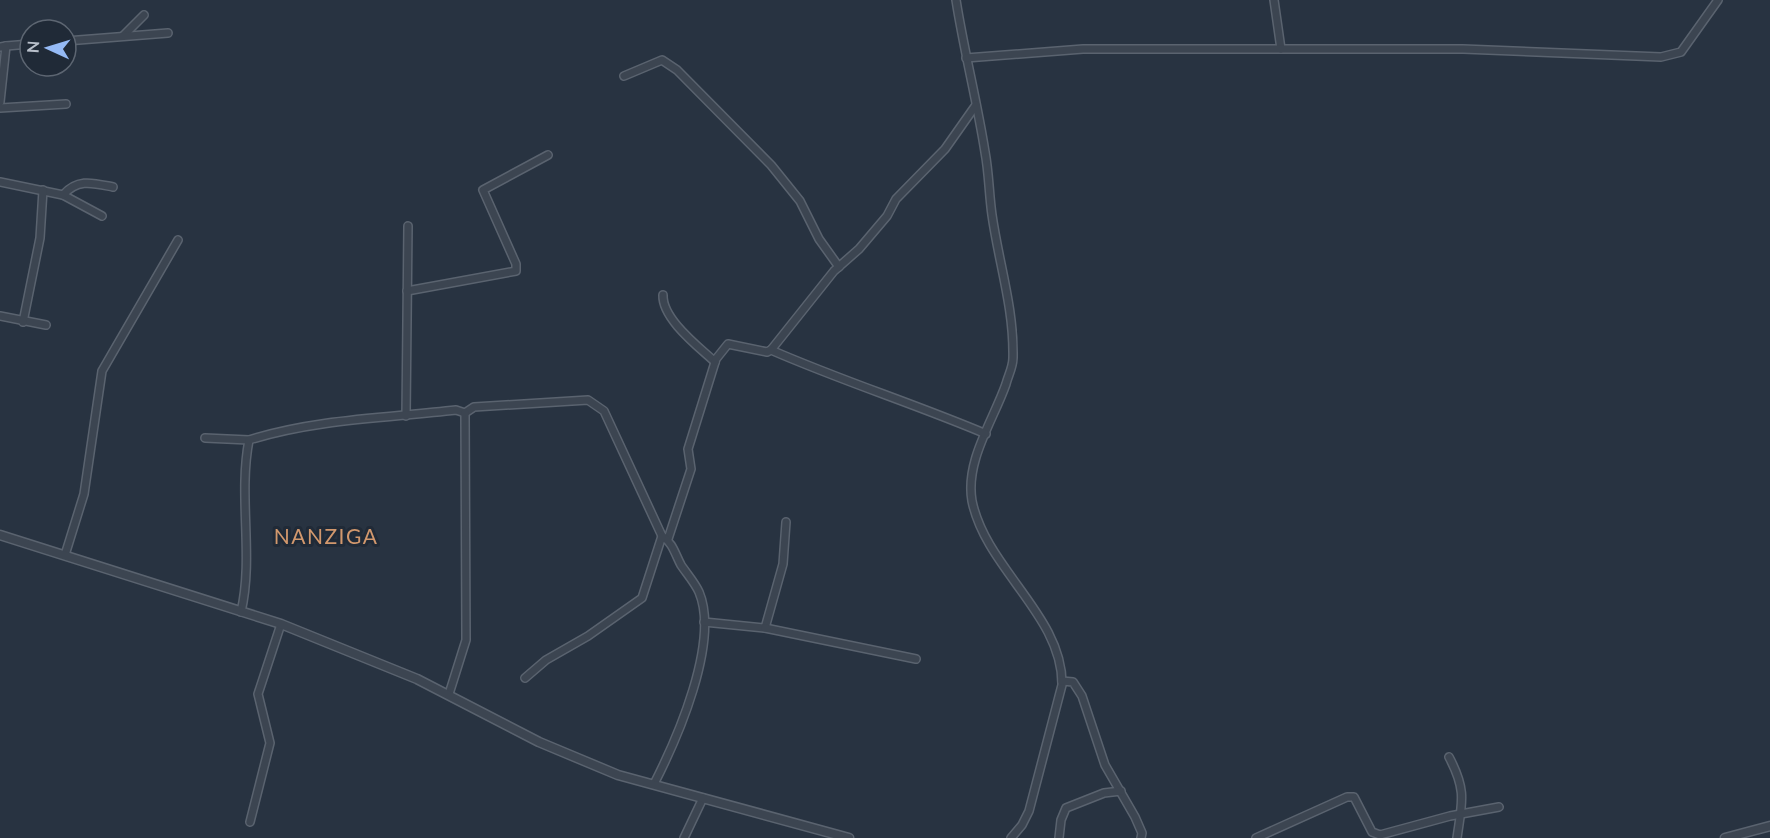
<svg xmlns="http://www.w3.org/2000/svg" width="1770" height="838" font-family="Lato,sans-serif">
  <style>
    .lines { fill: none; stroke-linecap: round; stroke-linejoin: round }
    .minor-casing { stroke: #5a636f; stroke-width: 10 }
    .tertiary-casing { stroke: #5a636f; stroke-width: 11 }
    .minor { stroke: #3c4551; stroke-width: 7 }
    .tertiary { stroke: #3c4551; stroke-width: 8 }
    .labels { text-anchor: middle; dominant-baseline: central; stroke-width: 6; stroke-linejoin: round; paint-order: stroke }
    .quarter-label { font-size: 21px; letter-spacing: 1.5px; fill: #d2986d; stroke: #202a37 }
  </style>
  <rect width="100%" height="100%" fill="#283341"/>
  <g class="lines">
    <g class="minor-casing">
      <g id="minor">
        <path d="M956 0C964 51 977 101 985 152 989 173 989 194 992 215 999 264 1014 308 1013 358 1013 367 1008 376 1006 384 993 421 965 461 972 501 986 569 1063 616 1062 685L1029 811 1022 825 1011 838"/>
        <path d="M1274 0 1281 49"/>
        <path d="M123 36 144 15"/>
        <path d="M66 41 168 33"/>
        <path d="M6 46 30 44"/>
        <path d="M0 47 6 46 0 102"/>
        <path d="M966 58 1083 49H1463L1661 57 1681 52 1718 0"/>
        <path d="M624 76 662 60 677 70 771 165 800 201 819 239 839 267"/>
        <path d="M0 108 66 104"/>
        <path d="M0 182 63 195 102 216"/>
        <path d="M63 195C78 178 93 183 113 187"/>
        <path d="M407 291 516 271V264L483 190 548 155"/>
        <path d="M663 295C662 319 699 347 715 362"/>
        <path d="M0 316 46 325"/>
        <path d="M23 322 40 238 43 190"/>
        <path d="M771 350 834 271 859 249 887 216 896 199 945 149 976 105"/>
        <path d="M406 416 408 226"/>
        <path d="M205 438 249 440"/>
        <path d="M668 539 691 469 688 449 716 359 728 344 767 352 771 350C842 381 915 404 986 434"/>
        <path d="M65 555 84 494 102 371 178 240"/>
        <path d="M241 612C254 556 238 497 249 440 317 419 387 418 456 410L465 413 474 407 588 400 604 411 662 536C673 543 675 554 681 565 687 574 695 583 699 592 720 642 677 739 654 784"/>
        <path d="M704 622 765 628 783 564 786 522"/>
        <path d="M765 628 916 659"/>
        <path d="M525 678 546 660 588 636 642 598 662 536"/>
        <path d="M1062 681 1073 682 1082 696 1105 765 1135 817 1142 833 1141 838"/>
        <path d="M449 694 466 640 465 413"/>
        <path d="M1449 757C1467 791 1462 802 1457 838"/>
        <path d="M250 822 270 743 258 694 281 624"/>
        <path d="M684 838 703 798"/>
        <path d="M1059 838 1061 820 1066 808 1104 793 1121 791"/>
        <path d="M1256 838 1347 797H1354L1372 832 1380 835 1450 816 1499 807"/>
      </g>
    </g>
    <g class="tertiary-casing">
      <g id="tertiary">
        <path d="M0 535 281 624 417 679 539 742 618 775 849 838"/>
        <path d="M1725 838 1770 826"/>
      </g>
    </g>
    <use href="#minor" class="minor"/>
    <use href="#tertiary" class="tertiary"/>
  </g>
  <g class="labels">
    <g class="quarter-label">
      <text x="326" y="535">NANZIGA</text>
    </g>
  </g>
  <g transform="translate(48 48) rotate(274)"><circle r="28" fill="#202a37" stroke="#5d6672" stroke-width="1.5"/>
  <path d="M0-4.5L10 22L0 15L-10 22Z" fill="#95baf5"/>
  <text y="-9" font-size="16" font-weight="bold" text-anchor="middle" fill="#b9c0cb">N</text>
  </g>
</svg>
